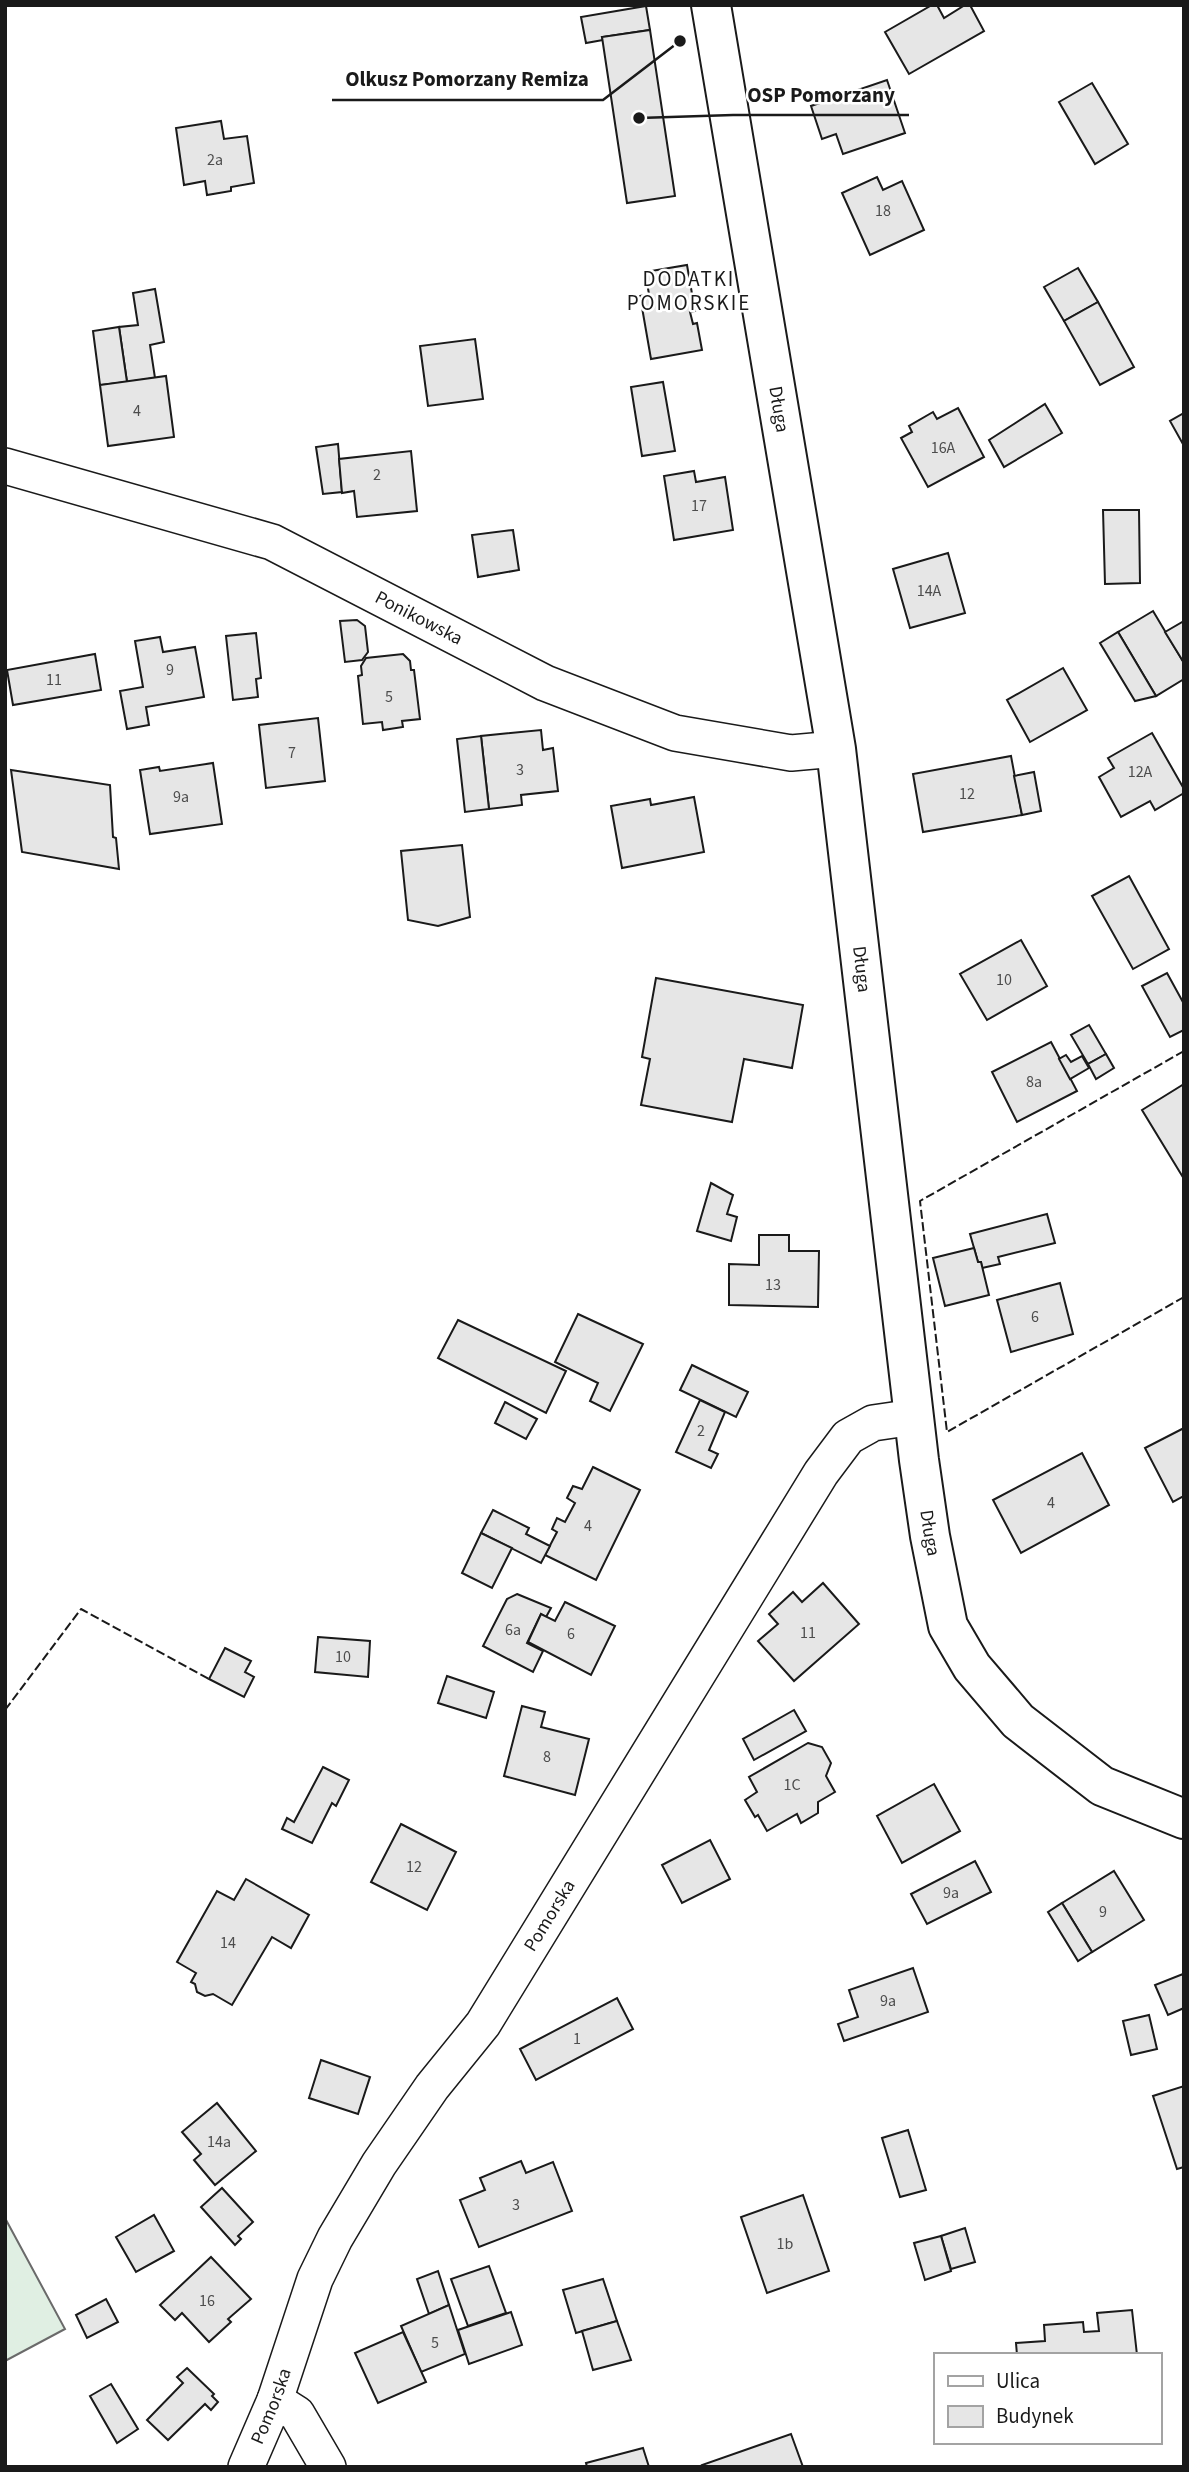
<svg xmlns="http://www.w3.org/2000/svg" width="1189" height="2472" font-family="'Source Sans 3',sans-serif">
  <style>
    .green { fill: #e0efe3; stroke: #6a6a6a; stroke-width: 2 }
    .building { fill: #e6e6e6; stroke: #1a1a1a; stroke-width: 2 }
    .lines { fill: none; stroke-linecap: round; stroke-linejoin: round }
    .minor-casing { stroke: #1a1a1a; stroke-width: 38 }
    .tertiary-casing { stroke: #1a1a1a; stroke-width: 42 }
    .minor { stroke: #fff; stroke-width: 35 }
    .tertiary { stroke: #fff; stroke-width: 38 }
    .fence { stroke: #1a1a1a; stroke-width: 2; stroke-dasharray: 9 3.5; stroke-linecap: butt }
    .labels { text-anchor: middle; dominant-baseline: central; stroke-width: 5; stroke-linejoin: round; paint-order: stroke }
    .number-label { font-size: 16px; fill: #4d4d4d }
    .street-label { font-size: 19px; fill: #1a1a1a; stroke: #fff }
    .neighbourhood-label { font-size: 21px; letter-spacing: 2px; fill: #1a1a1a; stroke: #fff }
    .leader { fill: none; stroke: #1a1a1a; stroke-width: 2.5 }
    .callout-dot { fill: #1a1a1a; stroke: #fff; stroke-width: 2.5 }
    .callout-label { font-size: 21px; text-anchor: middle; font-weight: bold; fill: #1a1a1a; stroke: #fff; stroke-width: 5; stroke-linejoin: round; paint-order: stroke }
  </style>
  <rect width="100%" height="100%" fill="#fff"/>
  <path class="green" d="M5 2218 65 2329 5 2361Z"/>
  <g class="building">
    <path d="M932 5H937L944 18 965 5H970L984 31 909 74 885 32Z"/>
    <path d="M646 6 650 30 602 37 603 40 586 43 581 17Z"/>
    <path d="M650 30 675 196 627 203 602 37Z"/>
    <path d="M887 80 905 133 843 154 836 134 822 139 811 106Z"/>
    <path d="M1092 83 1128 144 1095 164 1059 102Z"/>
    <path d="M221 121 224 139 247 136 254 183 231 187V191L207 195 205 181 184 185 176 128Z"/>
    <path d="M877 177 883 190 902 181 924 230 870 255 842 193Z"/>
    <path d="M687 265 695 311 690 312 693 324 697 323 702 350 651 359 640 296 649 294 645 272Z"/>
    <path d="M1078 268 1098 302 1064 321 1044 287Z"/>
    <path d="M155 289 164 342 150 345 155 378 127 382 119 327 138 325 133 293Z"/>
    <path d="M1098 302 1134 367 1100 385 1064 321Z"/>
    <path d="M119 327 127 382 100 385 93 331Z"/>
    <path d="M475 339 483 399 428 406 420 346Z"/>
    <path d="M166 376 174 437 108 446 100 385Z"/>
    <path d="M663 382 675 451 642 456 631 387Z"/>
    <path d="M1045 404 1062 433 1004 467 989 440Z"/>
    <path d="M958 408 984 457 928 487 901 438 912 432 909 426 933 412 937 419Z"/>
    <path d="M1184 413V446L1170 421Z"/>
    <path d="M338 444 342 492 323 494 316 447Z"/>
    <path d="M411 451 417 511 357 517 354 491 342 493 339 459Z"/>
    <path d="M694 471 696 482 725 477 733 530 674 540 664 476Z"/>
    <path d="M1103 510H1139L1140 583 1105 584Z"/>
    <path d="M513 530 519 570 478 577 472 535Z"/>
    <path d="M948 553 965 613 910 628 893 569Z"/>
    <path d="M1153 611 1184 663V679L1156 696 1118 632Z"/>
    <path d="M357 620 365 626 368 652 362 660 345 662 340 621Z"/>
    <path d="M1184 621V663L1165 632Z"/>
    <path d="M1118 632 1156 696 1135 701 1100 643Z"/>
    <path d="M256 633 261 678 256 679 258 697 233 700 226 636Z"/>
    <path d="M160 637 163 652 195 647 204 697 146 707 149 725 127 729 120 691 143 687 135 641Z"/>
    <path d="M95 654 101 690 13 705 7 670Z"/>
    <path d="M403 654 410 661 411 670H414L420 719 402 721 403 727 383 730 382 722 363 724 358 676 362 675 361 666 366 658Z"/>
    <path d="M1063 668 1087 710 1030 742 1007 700Z"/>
    <path d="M318 718 325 781 266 788 259 725Z"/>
    <path d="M541 730 543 750 553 748 558 791 521 795 522 805 489 809 481 736Z"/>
    <path d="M1152 733 1184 789V793L1155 810 1150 801 1121 817 1099 777 1114 768 1108 758Z"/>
    <path d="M481 736 489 809 465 812 457 739Z"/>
    <path d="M1011 756 1022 815 923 832 913 774Z"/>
    <path d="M213 763 222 824 150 834 140 770 159 767 160 771Z"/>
    <path d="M11 770 110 785 113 837 116 838 119 869 22 852Z"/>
    <path d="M1034 772 1041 811 1022 815 1014 776Z"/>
    <path d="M694 797 704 852 622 868 611 806 650 799 651 805Z"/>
    <path d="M462 845 470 917 438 926 408 920 401 851Z"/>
    <path d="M1129 876 1169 949 1133 969 1092 896Z"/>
    <path d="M1021 940 1047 986 987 1020 960 974Z"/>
    <path d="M1167 973 1184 1004V1030L1170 1037 1142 986Z"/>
    <path d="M656 978 803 1005 792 1068 744 1059 732 1122 641 1105 650 1059 642 1057Z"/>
    <path d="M1089 1025 1106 1054 1088 1064 1071 1035Z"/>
    <path d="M1051 1042 1077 1091 1017 1122 992 1072Z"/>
    <path d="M1106 1054 1114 1068 1096 1079 1088 1064Z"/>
    <path d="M1066 1055 1071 1062 1082 1056 1089 1068 1070 1079 1059 1059Z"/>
    <path d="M1184 1084V1179L1142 1110Z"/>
    <path d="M711 1183 733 1195 727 1214 737 1217 731 1241 697 1231Z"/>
    <path d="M1047 1214 1055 1243 998 1257 1000 1264 982 1268 981 1262H978L970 1234Z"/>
    <path d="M759 1235H789V1251H819L818 1307 729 1305V1264L759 1265Z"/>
    <path d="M974 1248 978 1262H981L989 1295 945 1306 933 1258Z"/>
    <path d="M1060 1283 1073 1334 1011 1352 997 1300Z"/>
    <path d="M578 1314 643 1344 610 1411 590 1401 598 1383 555 1362Z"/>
    <path d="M458 1320 566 1371 546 1413 438 1358Z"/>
    <path d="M692 1365 748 1392 736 1417 680 1390Z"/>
    <path d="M700 1400 725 1412 709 1450 718 1454 711 1468 676 1452Z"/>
    <path d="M505 1402 537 1419 526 1439 495 1423Z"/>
    <path d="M1184 1428V1496L1173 1502 1145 1448Z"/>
    <path d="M1082 1453 1109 1505 1021 1553 993 1500Z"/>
    <path d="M593 1467 640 1490 596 1580 545 1555 557 1532 552 1529 557 1518 565 1522 575 1503 567 1498 573 1486 582 1489Z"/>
    <path d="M493 1510 529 1528 526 1534 550 1546 541 1563 481 1533Z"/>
    <path d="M481 1533 512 1548 492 1588 462 1573Z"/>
    <path d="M823 1583 859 1624 794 1681 758 1641 778 1624 769 1614 793 1592 802 1602Z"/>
    <path d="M517 1594 551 1608 546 1617 541 1614 527 1643 543 1651 533 1672 483 1646 507 1599Z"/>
    <path d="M565 1602 615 1626 591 1675 528 1642 541 1614 555 1621Z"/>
    <path d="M318 1637 370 1641 368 1677 315 1672Z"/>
    <path d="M225 1648 251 1661 245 1672 254 1677 244 1697 209 1679Z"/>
    <path d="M447 1676 494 1692 486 1718 438 1703Z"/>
    <path d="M522 1706 545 1712 541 1727 589 1739 575 1795 504 1776Z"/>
    <path d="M794 1710 806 1731 754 1760 743 1739Z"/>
    <path d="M808 1743 822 1747 831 1763 826 1776 835 1792 818 1802V1813L801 1823 797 1814 767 1831 758 1815 755 1817 745 1800 757 1792 749 1777Z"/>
    <path d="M323 1767 349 1780 336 1806 332 1803 312 1843 282 1829 287 1818 294 1822Z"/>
    <path d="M934 1784 960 1831 902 1863 877 1816Z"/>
    <path d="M401 1824 456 1852 427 1910 371 1882Z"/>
    <path d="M710 1840 730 1879 682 1903 662 1865Z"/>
    <path d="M975 1861 991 1892 927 1924 911 1894Z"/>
    <path d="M1114 1871 1144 1920 1092 1952 1062 1903Z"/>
    <path d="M246 1879 309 1915 291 1948 272 1937 232 2005 213 1994 205 1996 197 1992 195 1984 191 1982 196 1973 177 1962 217 1891 234 1900Z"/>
    <path d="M1062 1903 1092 1952 1078 1961 1048 1912Z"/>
    <path d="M913 1968 928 2012 844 2041 838 2024 858 2017 849 1990Z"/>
    <path d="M1183 1974 1184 2008 1168 2015 1155 1985Z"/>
    <path d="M617 1998 633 2029 536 2080 520 2049Z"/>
    <path d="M1149 2015 1157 2049 1131 2055 1123 2021Z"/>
    <path d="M321 2060 370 2077 358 2114 309 2098Z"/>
    <path d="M1184 2086V2167L1177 2169 1153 2096Z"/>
    <path d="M217 2103 256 2151 215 2185 194 2160 201 2154 182 2132Z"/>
    <path d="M908 2130 926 2190 900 2197 882 2138Z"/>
    <path d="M521 2161 526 2173 553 2162 572 2211 479 2247 460 2200 485 2190 480 2178Z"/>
    <path d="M222 2188 253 2222 238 2236 241 2239 235 2245 201 2207Z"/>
    <path d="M803 2195 829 2271 767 2293 741 2217Z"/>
    <path d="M154 2215 174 2251 136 2272 116 2237Z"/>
    <path d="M965 2228 975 2262 951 2269 941 2236Z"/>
    <path d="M941 2236 951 2271 925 2280 914 2243Z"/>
    <path d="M211 2257 251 2299 228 2319 231 2322 209 2342 182 2313 175 2320 160 2305Z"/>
    <path d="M489 2266 506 2313 468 2326 451 2279Z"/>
    <path d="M438 2271 449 2305 429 2314 417 2279Z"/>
    <path d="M603 2279 617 2321 576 2333 563 2290Z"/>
    <path d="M106 2299 118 2322 87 2338 76 2315Z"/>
    <path d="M449 2305 465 2354 421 2372 401 2326Z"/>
    <path d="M1132 2310 1137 2355H1017L1016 2343 1045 2341 1044 2325 1083 2322 1084 2332 1099 2331 1097 2313Z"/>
    <path d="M511 2312 522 2345 469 2364 458 2330Z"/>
    <path d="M617 2321 631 2360 593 2370 582 2331Z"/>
    <path d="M403 2332 426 2382 378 2403 355 2353Z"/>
    <path d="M187 2368 214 2394 212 2396 218 2402 211 2410 205 2404 168 2440 147 2420 183 2383 177 2377Z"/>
    <path d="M111 2384 138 2429 117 2443 90 2396Z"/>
    <path d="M791 2434 803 2467H703L702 2465Z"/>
    <path d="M643 2448 649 2467H587L586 2463Z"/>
  </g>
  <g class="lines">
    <g class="minor-casing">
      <g id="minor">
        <path id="s1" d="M5 466 272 542 545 683 675 733 791 753 836 749"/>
        <path d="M275 2400 297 2414 328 2467"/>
        <path id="s2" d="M246 2467 275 2400 315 2279 335 2238 379 2164 432 2087 483 2024 821 1473 848 1437 873 1423 914 1417"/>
      </g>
    </g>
    <g class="tertiary-casing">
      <g id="tertiary">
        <path id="s3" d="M711 5 836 749 919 1460 930 1536 948 1626 972 1667 1018 1721 1102 1786 1184 1819"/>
      </g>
    </g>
    <use href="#minor" class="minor"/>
    <use href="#tertiary" class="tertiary"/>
    <g class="fence">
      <path d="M1184 1051 920 1201 947 1432 1184 1297"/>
      <path d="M5 1710 81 1609 209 1679"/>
    </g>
  </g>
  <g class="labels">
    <g class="number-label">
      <text x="215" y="160">2a</text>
      <text x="883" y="211">18</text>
      <text x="137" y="411">4</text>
      <text x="943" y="448">16A</text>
      <text x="377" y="475">2</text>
      <text x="699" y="506">17</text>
      <text x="929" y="591">14A</text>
      <text x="170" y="670">9</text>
      <text x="54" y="680">11</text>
      <text x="389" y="697">5</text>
      <text x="292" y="753">7</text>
      <text x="520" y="770">3</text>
      <text x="1140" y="772">12A</text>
      <text x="967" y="794">12</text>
      <text x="181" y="797">9a</text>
      <text x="1004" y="980">10</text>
      <text x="1034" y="1082">8a</text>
      <text x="773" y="1285">13</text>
      <text x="1035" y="1317">6</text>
      <text x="701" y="1431">2</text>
      <text x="1051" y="1503">4</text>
      <text x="588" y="1526">4</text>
      <text x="513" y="1630">6a</text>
      <text x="808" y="1633">11</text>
      <text x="571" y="1634">6</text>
      <text x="343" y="1657">10</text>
      <text x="547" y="1757">8</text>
      <text x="792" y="1785">1C</text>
      <text x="414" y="1867">12</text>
      <text x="951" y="1893">9a</text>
      <text x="1103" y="1912">9</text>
      <text x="228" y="1943">14</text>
      <text x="888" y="2001">9a</text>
      <text x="577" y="2039">1</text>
      <text x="219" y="2142">14a</text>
      <text x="516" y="2205">3</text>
      <text x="785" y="2244">1b</text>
      <text x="207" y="2301">16</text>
      <text x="435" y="2343">5</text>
    </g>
    <g class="street-label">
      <text stroke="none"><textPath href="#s3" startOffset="410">Długa</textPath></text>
      <text stroke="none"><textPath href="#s1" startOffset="443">Ponikowska</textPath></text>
      <text stroke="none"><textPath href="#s3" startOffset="976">Długa</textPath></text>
      <text stroke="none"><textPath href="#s3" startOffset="1544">Długa</textPath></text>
      <text stroke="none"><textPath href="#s2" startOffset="634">Pomorska</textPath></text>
      <text stroke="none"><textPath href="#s2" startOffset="66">Pomorska</textPath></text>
    </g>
    <g class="neighbourhood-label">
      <text x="689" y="279">DODATKI<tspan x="689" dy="24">POMORSKIE</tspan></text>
    </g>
  </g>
  <path class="leader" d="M680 41L603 100H332M639 118L733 115H909"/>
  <g class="callout-dot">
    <circle cx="680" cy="41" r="7"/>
    <circle cx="639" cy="118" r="7"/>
  </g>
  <g class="callout-label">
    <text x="467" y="86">Olkusz Pomorzany Remiza</text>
    <text x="821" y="102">OSP Pomorzany</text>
  </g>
  <rect width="1189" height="2472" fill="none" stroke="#1a1a1a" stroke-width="14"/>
  <rect x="934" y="2353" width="228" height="91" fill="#ffffff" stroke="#a3a3a3" stroke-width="2"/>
  <rect x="948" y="2376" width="35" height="10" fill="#ffffff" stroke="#a3a3a3" stroke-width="2"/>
  <text x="996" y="2388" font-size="21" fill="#1a1a1a">Ulica</text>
  <rect x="948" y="2406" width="35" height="21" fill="#e6e6e6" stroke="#a3a3a3" stroke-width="2"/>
  <text x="996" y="2423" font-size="21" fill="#1a1a1a">Budynek</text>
</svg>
